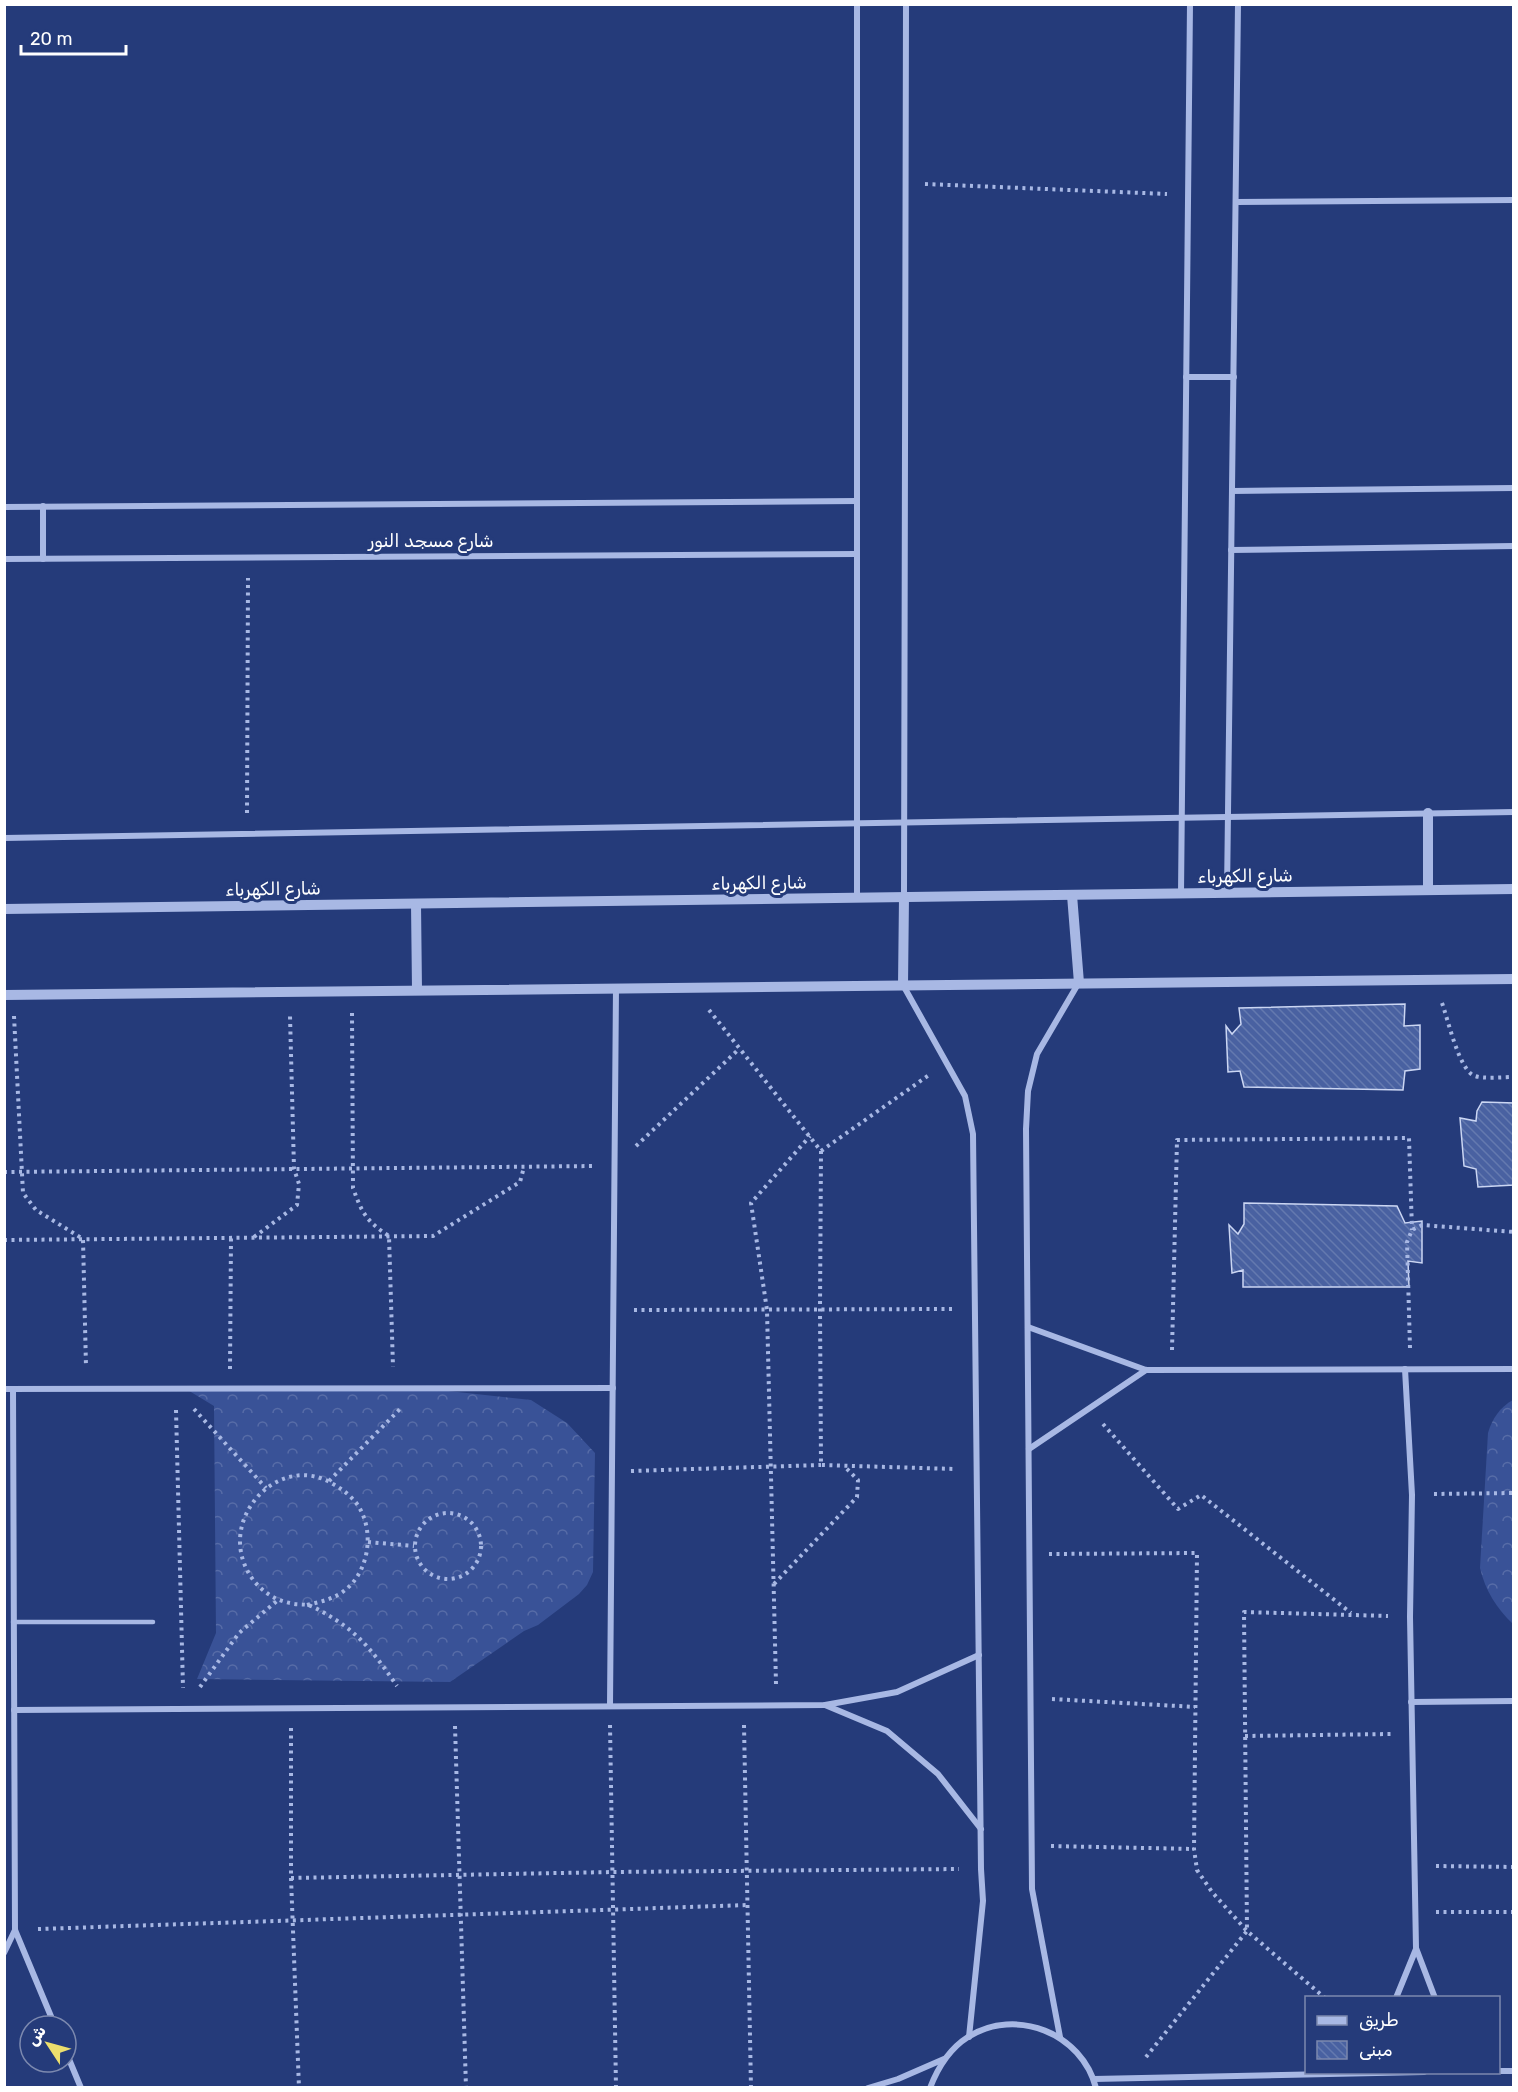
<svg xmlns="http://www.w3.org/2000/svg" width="1518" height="2092" font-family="Rubik,'Noto Naskh Arabic',sans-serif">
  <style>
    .forest { fill: url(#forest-crowns) }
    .building { fill: url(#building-back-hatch); stroke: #cbd6f3; stroke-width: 1.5 }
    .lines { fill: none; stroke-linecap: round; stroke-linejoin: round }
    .path { stroke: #a8b8e4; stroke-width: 4; stroke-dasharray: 3 4.5; stroke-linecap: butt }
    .service { stroke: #a8b8e4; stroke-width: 4.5 }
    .minor { stroke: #a8b8e4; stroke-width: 6 }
    .tertiary { stroke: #a8b8e4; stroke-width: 10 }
    .labels { text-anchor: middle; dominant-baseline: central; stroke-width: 6; stroke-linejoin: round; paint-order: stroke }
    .street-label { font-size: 18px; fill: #fff; stroke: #253b7a }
  </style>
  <defs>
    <pattern id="forest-crowns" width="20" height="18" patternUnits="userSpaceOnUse" patternTransform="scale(1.5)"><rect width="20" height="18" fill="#395297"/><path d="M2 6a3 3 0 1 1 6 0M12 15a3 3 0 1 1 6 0" fill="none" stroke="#576ca7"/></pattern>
    <pattern id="building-back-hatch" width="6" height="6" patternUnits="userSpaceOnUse" patternTransform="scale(1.5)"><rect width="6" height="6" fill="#4961a1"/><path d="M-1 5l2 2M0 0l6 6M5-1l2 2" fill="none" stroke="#6479af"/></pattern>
  </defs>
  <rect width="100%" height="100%" fill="#253b7a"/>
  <g class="forest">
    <path d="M421 1388 531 1400 567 1423 595 1453 593 1572 587 1585 579 1594 538 1625 524 1631 450 1682 197 1679 216 1633 214 1406 186 1389Z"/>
    <path d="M1513 1400V1624C1497 1609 1485 1590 1480 1568L1488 1433C1492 1419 1500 1407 1513 1400Z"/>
  </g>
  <g class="building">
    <path d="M1405 1004 1404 1026 1420 1025V1069L1405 1071 1403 1090 1244 1087 1240 1071 1228 1072 1226 1026 1232 1034 1241 1024 1239 1008Z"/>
    <path d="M1482 1102 1514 1103V1185L1478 1187 1476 1169 1464 1166 1460 1118 1476 1121 1477 1111Z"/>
    <path d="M1244 1203 1397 1206 1405 1223 1422 1221V1263L1408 1261 1409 1287H1243V1270L1232 1273 1229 1225 1238 1234 1244 1224Z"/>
  </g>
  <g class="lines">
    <g class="path">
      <path d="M925 184 1167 194"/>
      <path d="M247 813 248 578"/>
      <path d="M1442 1003C1448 1019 1459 1071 1475 1076 1484 1079 1503 1077 1514 1077"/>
      <path d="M709 1010 821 1151 820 1309 821 1465 955 1469"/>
      <path d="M352 1013 353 1188C362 1213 366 1221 389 1236L393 1367"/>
      <path d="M14 1016 23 1193 36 1210 83 1239 86 1367"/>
      <path d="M636 1146 739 1049"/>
      <path d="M821 1151 929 1075"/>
      <path d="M4 1172 595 1166"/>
      <path d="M254 1237 297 1205 299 1184 294 1169 290 1016"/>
      <path d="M4 1240 433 1236 520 1182 524 1167"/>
      <path d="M634 1310 953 1309"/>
      <path d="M1410 1348 1407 1242 1412 1230 1422 1225 1514 1232"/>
      <path d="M1172 1350 1177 1140 1409 1138 1412 1230"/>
      <path d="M230 1369 231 1238"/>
      <path d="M194 1409 266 1488"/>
      <path d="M176 1410 183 1688"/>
      <path d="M1103 1424 1178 1509 1201 1495 1351 1613"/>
      <path d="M631 1471 821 1465"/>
      <path d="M329 1481 400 1409"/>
      <path d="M1434 1494 1514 1493"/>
      <circle cx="448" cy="1546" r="33"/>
      <path d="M368 1542 414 1546"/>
      <path d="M1049 1554 1197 1553 1194 1849 1197 1870 1212 1892 1247 1931 1325 1998"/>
      <path d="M774 1584 857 1497 858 1480 846 1468"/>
      <path d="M307 1605C319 1602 330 1600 341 1593 369 1575 376 1531 357 1504 350 1495 342 1489 333 1484 283 1453 224 1510 244 1563 251 1583 269 1599 290 1603 296 1605 302 1604 308 1605 317 1608 328 1615 336 1620 363 1637 379 1660 397 1686"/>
      <path d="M776 1684 767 1310 751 1203 810 1136"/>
      <path d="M200 1687 239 1633 278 1600"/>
      <path d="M1052 1699 1195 1707"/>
      <path d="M610 1725 616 2088"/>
      <path d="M744 1725 751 2088"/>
      <path d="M455 1726 466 2088"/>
      <path d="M291 1728V1878L299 2088"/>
      <path d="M1245 1736 1391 1734"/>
      <path d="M1051 1846 1194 1849"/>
      <path d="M1436 1866 1514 1867"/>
      <path d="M291 1878 613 1872 959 1869"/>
      <path d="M1436 1912H1514"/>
      <path d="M38 1929 748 1905"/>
      <path d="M1146 2057 1247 1931 1244 1612 1388 1616"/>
    </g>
    <path class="service" d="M13 1622H153"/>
    <g class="minor">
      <path d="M857 4V898"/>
      <path d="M1236 202 1514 200"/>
      <path d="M1186 377H1234"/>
      <path d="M1232 491 1514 488"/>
      <path d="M43 506V559"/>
      <path d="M4 507 857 501"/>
      <path d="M1231 550 1514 546"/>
      <path d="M4 559 857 554"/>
      <path d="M4 838 1514 812"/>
      <path d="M1227 893 1238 4"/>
      <path d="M1181 894 1190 4"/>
      <path d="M904 897 906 4"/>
      <path d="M903 985 965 1096 973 1134 981 1869 983 1901 969 2037"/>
      <path d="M1028 1327 1146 1370 1514 1369"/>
      <path d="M1405 1369 1412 1495 1410 1617 1416 1948 1435 1998"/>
      <path d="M4 1389 613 1388"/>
      <path d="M13 1389 15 1930 55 2026"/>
      <path d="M1029 1449 1146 1370"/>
      <path d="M1411 1702 1514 1701"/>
      <path d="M825 1705 887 1731 938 1774 981 1829"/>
      <path d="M610 1706 616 988"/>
      <path d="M14 1710 825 1705 897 1692 979 1655"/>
      <path d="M4 1953 15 1930"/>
      <path d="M1396 1998 1416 1949"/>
      <path d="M1060 2037 1032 1889 1026 1129 1028 1091 1037 1054 1078 984"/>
      <path d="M66 2052 81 2088"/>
      <path d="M1498 2071H1514"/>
      <path d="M1094 2079 1424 2072"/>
      <path d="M868 2088 898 2079 944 2059"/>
      <path d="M930 2088C938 2067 949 2049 968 2037 1016 2007 1082 2033 1096 2088"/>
    </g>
    <g class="tertiary">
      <path d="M1428 813V890"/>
      <path d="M1072 895 1079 983"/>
      <path d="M416 904 417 990"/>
      <path d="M4 909 1514 889"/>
      <path d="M903 985 904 897"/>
      <path d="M4 995 1514 979"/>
    </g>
  </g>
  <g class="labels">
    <g class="street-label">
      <text x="431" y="541">شارع مسجد النور</text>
      <text transform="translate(1245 876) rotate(-1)">شارع الكهرباء</text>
      <text transform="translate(759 883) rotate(-1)">شارع الكهرباء</text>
      <text transform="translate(273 889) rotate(-1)">شارع الكهرباء</text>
    </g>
  </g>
  <rect width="1518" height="2092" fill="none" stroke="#ffffff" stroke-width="12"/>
  <rect x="1305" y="1996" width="195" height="78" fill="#253b7a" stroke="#7c89af" stroke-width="1.5"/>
  <rect x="1317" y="2016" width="30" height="9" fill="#a8b8e4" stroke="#7c89af" stroke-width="1.5"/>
  <text x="1359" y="2026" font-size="18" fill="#ffffff">طريق</text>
  <rect x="1317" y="2041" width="30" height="18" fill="url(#building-back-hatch)" stroke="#7c89af" stroke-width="1.5"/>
  <text x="1359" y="2056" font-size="18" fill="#ffffff">مبنى</text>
  <g transform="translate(48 2044) rotate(306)"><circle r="28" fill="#253b7a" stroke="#7c89af" stroke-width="1.5"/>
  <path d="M0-4.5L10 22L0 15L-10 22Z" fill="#eddf6d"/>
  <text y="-9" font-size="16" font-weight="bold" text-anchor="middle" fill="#ffffff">ش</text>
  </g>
  <path d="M21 45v9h105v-9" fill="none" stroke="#ffffff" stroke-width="3"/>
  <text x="30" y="45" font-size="18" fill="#ffffff" stroke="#253b7a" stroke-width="4.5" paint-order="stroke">20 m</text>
</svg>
